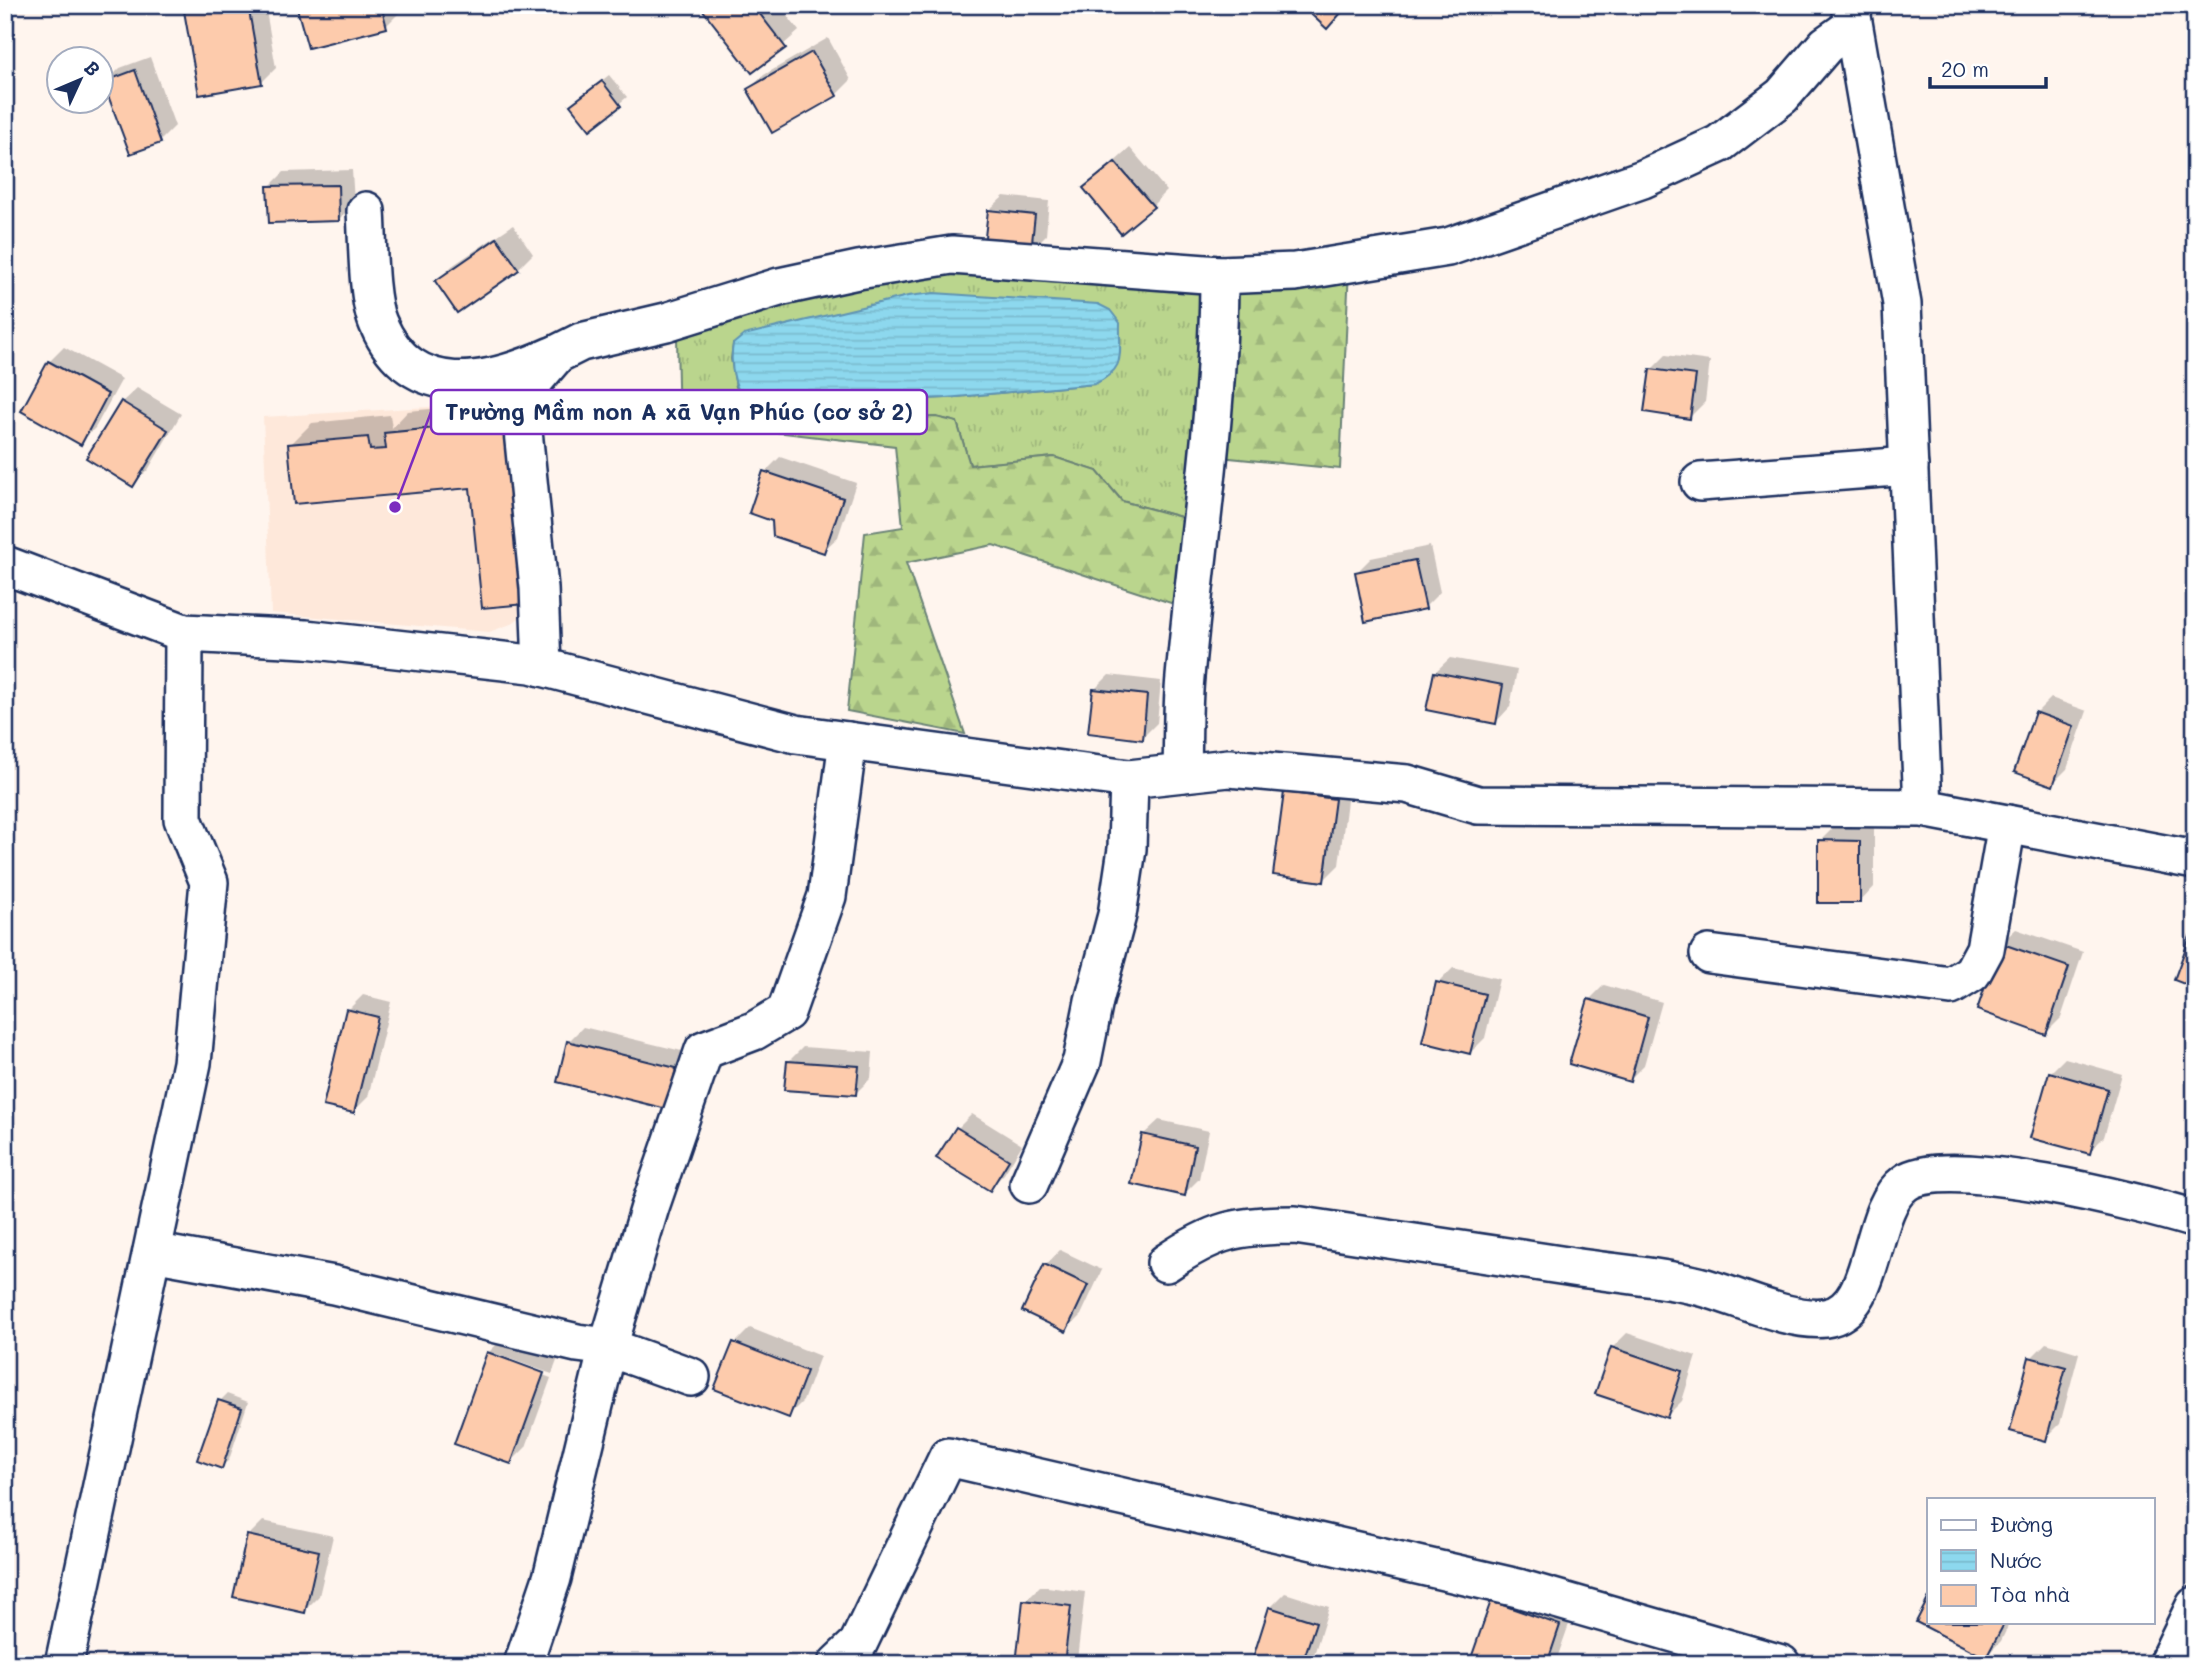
<svg xmlns="http://www.w3.org/2000/svg" width="2200" height="1669" font-family="Mali,sans-serif">
  <style>
    .built { fill: #fee8da }
    .grass { fill: url(#grass-tufts); stroke: #6a8276; stroke-width: 2; fill-rule: evenodd }
    .forest { fill: url(#forest-firs); stroke: #6a8276; stroke-width: 2 }
    .water { fill: url(#water-rules); stroke: #5f94b4; stroke-width: 2 }
    .shadow { fill: #0003 }
    .building { fill: #fdcbac; stroke: #1b2f5e; stroke-width: 2 }
    .lines { fill: none; stroke-linecap: round; stroke-linejoin: round }
    .street-casing { stroke: #1b2f5e; stroke-width: 42 }
    .street { stroke: #fff; stroke-width: 37 }
    .leader { fill: none; stroke: #7b2cbf; stroke-width: 2.5 }
    .callout-dot { fill: #7b2cbf; stroke: #fff; stroke-width: 2.5 }
    .callout { fill: #fff; stroke: #7b2cbf; stroke-width: 2.5 }
    .callout-label { font-size: 23px; text-anchor: middle; font-weight: bold; fill: #1b2f5e }
  </style>
  <defs>
    <pattern id="grass-tufts" width="24" height="20" patternUnits="userSpaceOnUse" patternTransform="scale(1.75)"><rect width="24" height="20" fill="#bad58d"/><path d="M3 7l-1-3M5 7V3M7 7l1-3M15 17l-1-3M17 17v-4M19 17l1-3" fill="none" stroke="#9fb77c"/></pattern>
    <pattern id="forest-firs" width="22" height="20" patternUnits="userSpaceOnUse" patternTransform="scale(1.75)"><rect width="22" height="20" fill="#bad58d"/><path d="M5 1l3.5 6h-7zM16 11l3.5 6h-7z" fill="#9fb77c"/></pattern>
    <pattern id="water-rules" width="6" height="5" patternUnits="userSpaceOnUse" patternTransform="scale(1.75)"><rect width="6" height="5" fill="#8dd8ee"/><path d="M0 2.5h6" fill="none" stroke="#79bace"/></pattern>
  </defs>
  <rect width="100%" height="100%" fill="#fff5ee"/>
  <filter id="ink" filterUnits="userSpaceOnUse"><feTurbulence type="fractalNoise" baseFrequency=".0143" numOctaves="2"/><feDisplacementMap in="SourceGraphic" scale="14" xChannelSelector="R" yChannelSelector="G"/><feConvolveMatrix kernelMatrix="1 2 1 2 8 2 1 2 1" color-interpolation-filters="sRGB"/></filter>
  <g filter="url(#ink)">
    <path class="built" d="M513 402 527 612 511 624 489 632 271 613 263 417Z"/>
    <path class="grass" d="M910 257 1230 280 1203 523 1122 501 1097 471 1054 457 970 465 957 422 936 417 679 430 677 338ZM733 344 1095 384 946 398 760 406 736 387 731 359Z"/>
    <g class="forest">
      <path d="M1349 268 1340 469 1210 456 1230 280Z"/>
      <path d="M936 417 957 422 970 465 1054 457 1097 471 1122 501 1203 523 1183 607 993 545 906 563 965 734 847 711 865 533 903 527 895 446 732 427Z"/>
    </g>
    <path class="water" d="M934 293 1098 304 1110 310 1120 323C1119 355 1127 368 1095 384L946 398 760 406 745 404C734 385 729 366 733 344L744 335 908 296Z"/>
    <g class="shadow">
      <path d="M192 5H265L276 68 261 83 186 11Z"/>
      <path d="M298 5H407L386 26Z"/>
      <path d="M701 5H779L799 31 753 71Z"/>
      <path d="M828 38 851 80 836 95 749 89 764 75Z"/>
      <path d="M150 57 175 126 160 141 105 83 120 68Z"/>
      <path d="M609 75 627 97 590 128 580 98Z"/>
      <path d="M1130 148 1167 191 1152 206 1085 188Z"/>
      <path d="M352 170 354 204 339 219 269 187 284 172Z"/>
      <path d="M1004 196 1049 201 1046 235 1031 250 989 210Z"/>
      <path d="M513 225 533 254 518 269 437 281 452 266Z"/>
      <path d="M64 347 122 379 95 428 81 442 49 362Z"/>
      <path d="M1666 355 1710 361 1705 402 1690 417 1651 370Z"/>
      <path d="M137 388 181 414 148 470 133 484 122 402Z"/>
      <path d="M530 400 472 486 290 445 312 423 390 415 392 428 408 411Z"/>
      <path d="M780 457 856 483 838 537 823 551 765 472Z"/>
      <path d="M1430 546 1440 592 1425 607 1356 573 1371 558Z"/>
      <path d="M1450 658 1517 670 1510 707 1496 722 1435 672Z"/>
      <path d="M1109 675 1161 681 1157 723 1142 738 1094 690Z"/>
      <path d="M2051 698 2087 711 2067 769 2052 784 2036 713Z"/>
      <path d="M1301 778 1349 784 1339 865 1324 880 1286 793Z"/>
      <path d="M1835 826H1874V887L1860 902 1820 841Z"/>
      <path d="M2016 929 2083 952 2061 1018 2046 1033 2001 943Z"/>
      <path d="M1453 968 1499 979 1485 1038 1470 1053 1438 983Z"/>
      <path d="M1604 985 1662 1002 1644 1065 1629 1080 1589 1000Z"/>
      <path d="M363 995 391 1002 368 1097 354 1111 348 1010Z"/>
      <path d="M583 1027 690 1053 681 1092 568 1042Z"/>
      <path d="M803 1047 873 1052 871 1078 856 1093 788 1062Z"/>
      <path d="M2065 1058 2122 1074 2104 1137 2089 1152 2050 1073Z"/>
      <path d="M972 1114 1022 1145 1004 1174 989 1189 957 1129Z"/>
      <path d="M1159 1120 1209 1131 1199 1179 1184 1194 1144 1134Z"/>
      <path d="M1060 1250 1102 1270 1081 1315 1066 1330 1046 1265Z"/>
      <path d="M750 1328 820 1356 803 1401 788 1416 735 1343Z"/>
      <path d="M1627 1333 1696 1356 1682 1401 1667 1416 1612 1348Z"/>
      <path d="M503 1338 558 1358 552 1374 494 1353V1357L551 1378 526 1447 511 1462 488 1353Z"/>
      <path d="M2046 1343 2079 1353 2060 1424 2045 1439 2031 1358Z"/>
      <path d="M227 1394 248 1402 229 1460 222 1466 220 1401Z"/>
      <path d="M263 1521 333 1536 319 1596 304 1611 248 1536Z"/>
      <path d="M1040 1586 1085 1592 1077 1660 1073 1664H1018L1025 1601Z"/>
      <path d="M1507 1587 1574 1610 1555 1664H1471L1492 1602Z"/>
      <path d="M1285 1593 1329 1607 1311 1664H1253L1270 1608Z"/>
      <path d="M1919 1621 1929 1622H2010L2001 1641 1986 1656Z"/>
      <path d="M1772 1645 1817 1664H1753Z"/>
    </g>
    <g class="building">
      <path d="M5 5H28L5 10Z"/>
      <path d="M216 5H248L262 84 199 95 184 11Z"/>
      <path d="M296 5H381L387 28 308 48Z"/>
      <path d="M699 5H753L786 48 752 73Z"/>
      <path d="M1301 5H1348L1327 29Z"/>
      <path d="M812 52 837 96 772 133 747 89Z"/>
      <path d="M135 70 161 143 130 154 103 82Z"/>
      <path d="M602 81 621 106 590 130 570 105Z"/>
      <path d="M1115 162 1154 207 1121 234 1083 188Z"/>
      <path d="M338 185 339 221 269 223 267 186Z"/>
      <path d="M988 210 1035 215 1031 251 984 246Z"/>
      <path d="M497 238 519 270 457 313 435 281Z"/>
      <path d="M48 361 108 394 81 445 21 411Z"/>
      <path d="M1650 369 1696 375 1690 419 1644 412Z"/>
      <path d="M121 401 168 430 133 487 86 458Z"/>
      <path d="M508 421 526 604 482 608 470 488 294 504 288 444 368 437 370 450 386 449 384 433Z"/>
      <path d="M763 471 843 498 824 553 773 536 772 521 749 513Z"/>
      <path d="M1415 560 1426 609 1365 622 1355 572Z"/>
      <path d="M1434 672 1503 685 1496 724 1426 710Z"/>
      <path d="M1093 689 1147 695 1143 740 1088 733Z"/>
      <path d="M2035 712 2074 726 2053 786 2014 772Z"/>
      <path d="M1284 792 1335 799 1324 882 1273 875Z"/>
      <path d="M1818 840 1860 841V903H1818Z"/>
      <path d="M2195 923V988L2174 980Z"/>
      <path d="M2000 943 2069 967 2046 1035 1977 1010Z"/>
      <path d="M1436 982 1485 994 1470 1054 1422 1042Z"/>
      <path d="M1588 999 1648 1017 1630 1082 1569 1064Z"/>
      <path d="M346 1009 378 1017 354 1113 323 1106Z"/>
      <path d="M567 1041 676 1068 667 1109 557 1082Z"/>
      <path d="M787 1061 859 1066 856 1095 784 1090Z"/>
      <path d="M2049 1072 2108 1089 2090 1154 2030 1138Z"/>
      <path d="M956 1127 1009 1160 990 1191 936 1158Z"/>
      <path d="M1142 1134 1195 1146 1185 1196 1131 1184Z"/>
      <path d="M1044 1264 1088 1285 1066 1332 1022 1311Z"/>
      <path d="M733 1342 807 1371 789 1418 714 1389Z"/>
      <path d="M1611 1347 1682 1371 1667 1418 1595 1394Z"/>
      <path d="M487 1352 544 1373 511 1464 454 1444Z"/>
      <path d="M2029 1357 2066 1367 2046 1441 2010 1431Z"/>
      <path d="M218 1400 242 1408 222 1469 197 1460Z"/>
      <path d="M247 1535 319 1551 305 1613 233 1597Z"/>
      <path d="M1929 1597V1622H2005L1986 1658 1916 1622Z"/>
      <path d="M1023 1600 1071 1606 1064 1664H1016Z"/>
      <path d="M1491 1601 1560 1625 1547 1664H1469Z"/>
      <path d="M1269 1607 1316 1622 1302 1664H1251Z"/>
    </g>
    <g class="lines">
      <g class="street-casing">
        <g id="street">
          <path d="M1850 5 1902 304 1923 808"/>
          <path d="M366 211C368 240 367 298 378 323 412 404 490 384 552 356"/>
          <path d="M1700 482 1909 466"/>
          <path d="M5 565 184 633 306 639 531 664 796 734 1129 779 1229 768 1407 784 1478 805 1923 808 2195 860"/>
          <path d="M542 667 539 588 522 421 524 397 532 383 557 354 581 342 666 322 779 287 858 270 952 255 1219 275 1295 272 1448 247 1643 179 1719 144 1782 96 1826 45 1853 26"/>
          <path d="M1182 773C1183 741 1182 709 1185 677 1197 543 1219 411 1219 275"/>
          <path d="M1709 954 1951 986 1972 973 1985 949 2007 824"/>
          <path d="M1029 1184 1082 1061 1094 1001 1117 915 1127 849 1129 779"/>
          <path d="M152 1252 334 1285 577 1343 608 1347 691 1377"/>
          <path d="M1166 1263C1215 1230 1237 1225 1295 1225 1386 1239 1476 1252 1567 1266 1610 1273 1655 1276 1698 1286 1736 1295 1787 1322 1825 1318 1878 1312 1867 1210 1905 1183 1946 1153 2143 1203 2195 1219"/>
          <path d="M64 1664 192 1063 209 882 183 819 184 633"/>
          <path d="M523 1664 552 1578 608 1347 650 1207 704 1050 754 1031 786 1012 827 896 848 741"/>
          <path d="M837 1664 858 1644 948 1457 1518 1588 1781 1664"/>
          <path d="M2167 1664 2195 1606"/>
        </g>
      </g>
      <use href="#street" class="street"/>
    </g>
  </g>
  <path class="leader" d="M395 507L431 412"/>
  <circle class="callout-dot" cx="395" cy="507" r="7"/>
  <rect class="callout" x="431" y="390" width="496" height="44" rx="7"/>
  <g class="callout-label">
    <text x="679" y="420">Trường Mầm non A xã Vạn Phúc (cơ sở 2)</text>
  </g>
  <rect width="2200" height="1669" fill="none" stroke="#fff" stroke-width="28"/>
  <rect x="14" y="14" width="2172" height="1641" fill="none" stroke="#1b2f5e" stroke-width="2.5" filter="url(#ink)"/>
  <rect x="1927" y="1498" width="228" height="126" fill="#ffffff" stroke="#a4acbf" stroke-width="2"/>
  <rect x="1941" y="1520" width="35" height="10" fill="#ffffff" stroke="#a4acbf" stroke-width="2"/>
  <text x="1990" y="1532" font-size="21" fill="#1b2f5e">Đường</text>
  <rect x="1941" y="1550" width="35" height="21" fill="url(#water-rules)" stroke="#a4acbf" stroke-width="2"/>
  <text x="1990" y="1568" font-size="21" fill="#1b2f5e">Nước</text>
  <rect x="1941" y="1585" width="35" height="21" fill="#fdcbac" stroke="#a4acbf" stroke-width="2"/>
  <text x="1990" y="1602" font-size="21" fill="#1b2f5e">Tòa nhà</text>
  <g transform="translate(80 80) rotate(46)"><circle r="33" fill="#ffffff" stroke="#a4acbf" stroke-width="2"/>
  <path d="M0-5L12 26L0 18L-12 26Z" fill="#1b2f5e"/>
  <text y="-10" font-size="19" font-weight="bold" text-anchor="middle" fill="#1b2f5e">B</text>
  </g>
  <path d="M1930 77v10h116v-10" fill="none" stroke="#1b2f5e" stroke-width="3.5"/>
  <text x="1941" y="77" font-size="21" fill="#1b2f5e" stroke="#ffffff" stroke-width="5" paint-order="stroke">20 m</text>
</svg>
